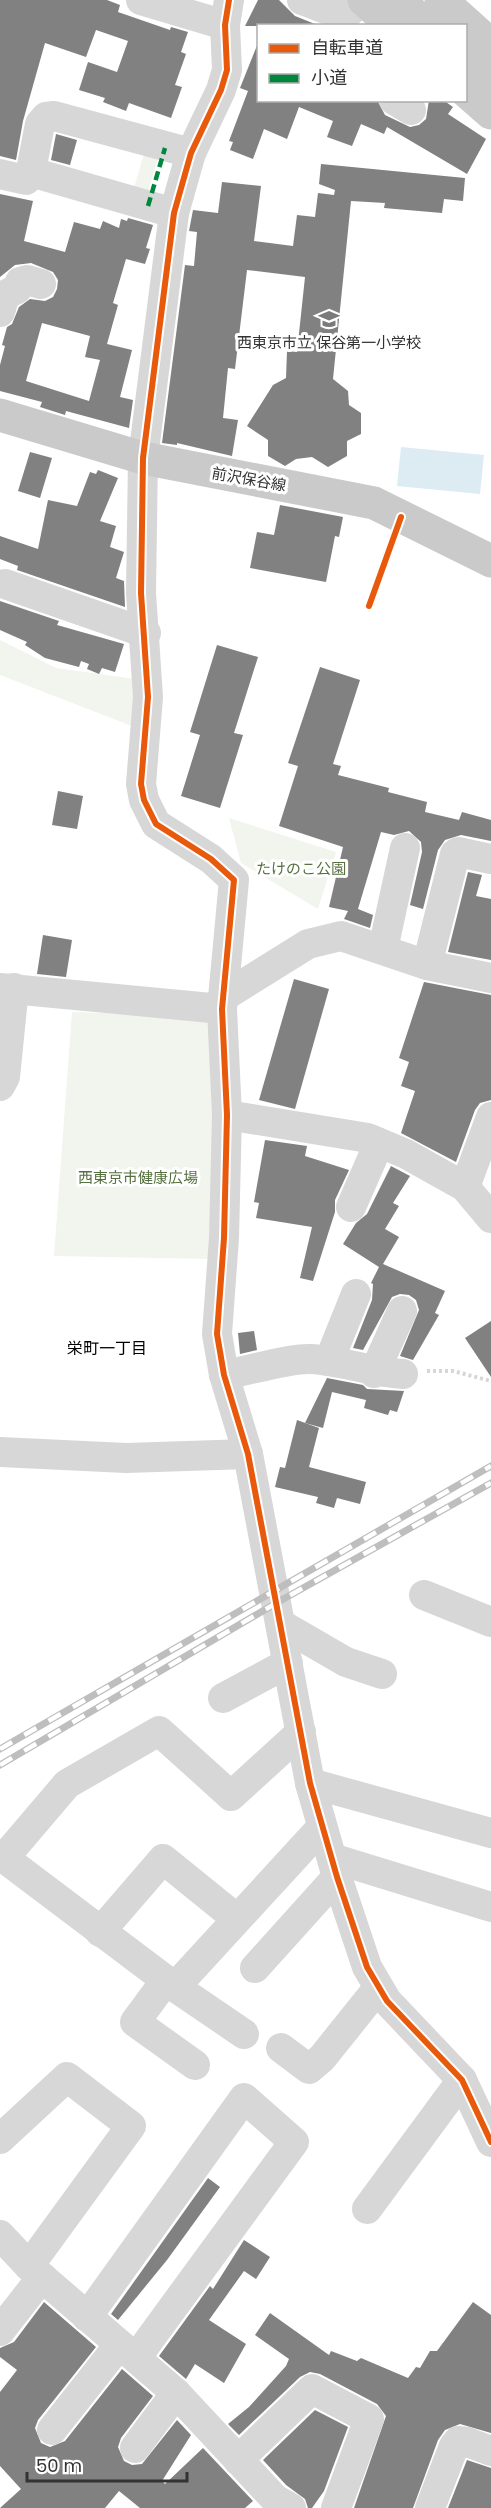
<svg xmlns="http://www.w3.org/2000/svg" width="491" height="2508" font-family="Poppins,'Noto Sans JP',sans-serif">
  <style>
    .green { fill: #f1f5ed }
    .water { fill: #ddebf3 }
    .building { fill: #818181; fill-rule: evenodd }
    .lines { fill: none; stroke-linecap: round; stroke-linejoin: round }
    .path { stroke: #d6d6d6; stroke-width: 4; stroke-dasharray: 3 3; stroke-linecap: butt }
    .minor { stroke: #d7d7d7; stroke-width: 30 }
    .major { stroke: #cacaca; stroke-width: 33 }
    .rail-casing { stroke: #bebebe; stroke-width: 7 }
    .rail { stroke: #fff; stroke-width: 4.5; stroke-dasharray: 14; stroke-linecap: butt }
    .quiet { stroke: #00873e; stroke-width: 4.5; stroke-dasharray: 9 4.5; stroke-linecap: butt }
    .cycleway-casing { stroke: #fff; stroke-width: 10 }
    .cycleway { stroke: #e8590c; stroke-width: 6 }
    .labels { text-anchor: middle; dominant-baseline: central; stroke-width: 6; stroke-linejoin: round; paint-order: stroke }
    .poi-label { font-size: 15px; fill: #333; stroke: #fff }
    .street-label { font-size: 15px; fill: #333; stroke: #fff }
    .park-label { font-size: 15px; fill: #56703f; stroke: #fff }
    .neighbourhood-label { font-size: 16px; fill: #000; stroke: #fff }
  </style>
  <rect width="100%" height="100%" fill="#fff"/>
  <g class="green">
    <path d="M144 154 158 158 145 202 131 198Z"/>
    <path d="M0 640 56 668 135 679 132 726 0 675Z"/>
    <path d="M229 818 336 852 318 909 241 863Z"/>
    <path d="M72 1012 210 1017 215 1259 54 1256Z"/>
  </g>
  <path class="water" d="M401 447 484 455 480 494 397 486Z"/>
  <g class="building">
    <path d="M0 0H107L120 5 118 12 170 30 171 27 188 32 181 52 186 54 175 85 182 87 171 118 129 103 126 111 103 102 105 98 79 90 88 62 117 72 128 41 96 30 86 57 45 43 23 121 16 160 0 156Z"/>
    <path d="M258 0H279L295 16 320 26H245Z"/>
    <path d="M258 43V100H377L385 115 410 127 419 125 426 119 429 100H443L453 107 448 114 486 139 467 174 387 127 384 134 361 124 352 146 327 137 333 121 299 107 287 139 264 129 253 159 230 150 233 142 229 141 248 91 240 88Z"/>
    <path d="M56 134 77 140 70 165 51 160Z"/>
    <path d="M321 164 465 178 463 201 444 199 442 213 384 208 385 203 351 201 333 379 348 391 349 405 361 413V434L347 441V456L328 467 312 457 296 459 285 466 268 456V440L247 426 273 385 286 378 287 351 297 352 305 277 247 270 235 369 228 368 223 418 238 420 232 456 177 443V445L162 443 185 265 194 266 197 232 189 231 193 210 218 213 222 182 261 186 254 241 293 246 297 215 315 217 318 193 334 195 335 190 319 184Z"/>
    <path d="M0 194 33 201 24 241 65 252 74 222 100 229 103 221 119 228 121 219 127 221 128 218 153 225 146 248 150 249 145 264 126 259 113 303 118 305 107 344 132 350 120 397 133 400 129 428 66 411 65 415 40 407 42 402 0 391V365L5 346 2 345 7 327 12 324 19 307 30 299 45 301 53 297 57 289 58 280 53 272 31 263 15 265 0 277ZM42 323 90 336 85 357 100 360 89 401 26 381Z"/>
    <path d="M30 452 52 458 40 498 18 491Z"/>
    <path d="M98 470 118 478 100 521 116 526 110 547 124 552 116 578 124 581 125 607 17 570 18 566 0 559V536L38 549 48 500 77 506 90 472 96 474Z"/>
    <path d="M280 505 343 517 339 537 335 536 326 582 250 568 257 532 274 535Z"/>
    <path d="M0 601 59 621 57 625 124 644 115 672 102 668 99 674 87 669 89 664 81 661 79 667 45 658 25 645 27 642 0 630Z"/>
    <path d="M217 645 258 657 234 733 243 735 220 808 181 796 200 735 190 732Z"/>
    <path d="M320 667 360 680 333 764 341 766 338 775 389 788 388 792 427 802 425 812 459 820 462 812 491 820V841L461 835 445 840 438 850 423 909 410 905 422 852 421 842 409 831 394 835 381 832 358 909 373 915 370 928 344 919 348 911 329 907 343 847 279 826 298 766 288 763Z"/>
    <path d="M58 791 83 796 77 829 52 825Z"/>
    <path d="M468 872 482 875 476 896 491 899V960L448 952Z"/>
    <path d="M43 935 72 940 66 977 37 974Z"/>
    <path d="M294 979 329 989 295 1109 259 1100Z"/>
    <path d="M424 982 491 995V1100L480 1103 475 1110 456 1162 401 1133 415 1091 401 1086 409 1062 399 1058Z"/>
    <path d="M265 1140 307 1146 305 1156 349 1170 335 1200V1212L313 1281 300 1278 312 1227 256 1218 259 1203 254 1202Z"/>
    <path d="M391 1166 410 1176 393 1203 399 1206 385 1229 399 1237 383 1264 445 1291 435 1313 439 1315 413 1360 400 1356 419 1310 416 1300 409 1295 400 1294 392 1297 363 1350 353 1348 372 1300 373 1284 371 1283 379 1267 343 1244 356 1223 367 1214Z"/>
    <path d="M491 1321V1377L465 1338Z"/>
    <path d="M254 1331 257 1350 240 1354 238 1333Z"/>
    <path d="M327 1378 363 1385 367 1389 404 1391 397 1412 390 1410 388 1415 364 1408 366 1400 332 1392 323 1428 305 1423Z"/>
    <path d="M297 1420 319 1428 309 1467 366 1482 360 1504 337 1498 334 1508 316 1503 318 1497 275 1487 280 1467 285 1468Z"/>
    <path d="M208 2178 220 2187 167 2260 118 2320 111 2314Z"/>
    <path d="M244 2240 270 2257 256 2279 244 2271 209 2320 246 2344 224 2383 195 2364 186 2379 159 2356 210 2286 213 2289Z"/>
    <path d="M44 2302 96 2347 38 2420 35 2428 41 2443 50 2447 65 2441 122 2369 153 2396 121 2438 118 2447 124 2461 132 2465 142 2464 177 2420 191 2435 162 2481 165 2484 203 2448 253 2501 245 2508H140L119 2491 105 2508H0L21 2489 0 2466V2392L17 2370 0 2357V2348L14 2342Z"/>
    <path d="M473 2302 491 2315V2433L460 2424 445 2430 438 2440 413 2508H354L386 2416 377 2404 320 2374 310 2372 300 2377 239 2435 228 2424 249 2407 286 2366 289 2359 255 2335 270 2313 329 2355 331 2351 357 2361 361 2358 408 2378 416 2367 420 2368 430 2351H437Z"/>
    <path d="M315 2410 348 2427 324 2491 312 2508H308L305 2499 286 2485 263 2460Z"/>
    <path d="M467 2460 491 2468V2508H448Z"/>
  </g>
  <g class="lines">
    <path class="path" d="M427 1371H453L491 1381"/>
    <g class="minor">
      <path d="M141 0 225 25"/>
      <path d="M229 0 225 25 227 70 221 90 191 153 174 213 143 458 141 593 148 697 141 784 144 800 156 824 211 859 234 880 222 1009 227 1115 224 1238 217 1334 224 1375 248 1454 310 1783 337 1877 367 1967 387 2001 462 2080 491 2142"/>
      <path d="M302 0 344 16 363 0"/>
      <path d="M394 100 411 110"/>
      <path d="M31 172 174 213"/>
      <path d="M0 174 26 180 30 176 40 124 46 117 54 116 191 153"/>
      <path d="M0 312 5 295 17 289 20 282 27 280 41 284"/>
      <path d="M5 584 146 633"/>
      <path d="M383 949 405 848"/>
      <path d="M427 965 455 854 458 852 491 859"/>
      <path d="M0 988 222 1009"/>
      <path d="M223 997 308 944 341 936 427 965 491 978"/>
      <path d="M0 1086 5 1077 14 988"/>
      <path d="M227 1115 368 1138 406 1154 465 1187 491 1218"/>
      <path d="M465 1187 491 1117"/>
      <path d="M351 1207 379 1143"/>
      <path d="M329 1361 356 1294"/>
      <path d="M374 1373 402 1311"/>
      <path d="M224 1375C247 1371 289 1358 311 1359 343 1361 370 1372 403 1374"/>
      <path d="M0 1452 126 1458 248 1454"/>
      <path d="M424 1595 491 1622"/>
      <path d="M282 1625 346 1662 382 1674"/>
      <path d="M223 1698 288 1663"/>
      <path d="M310 1783 491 1833"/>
      <path d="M0 1855 175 1987 322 1827"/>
      <path d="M4 1858 67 1784 159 1731 231 1796 301 1732"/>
      <path d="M332 1858 491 1907"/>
      <path d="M100 1932 163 1859 237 1919"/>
      <path d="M255 1968 337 1877"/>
      <path d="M166 1980 135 2022 195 2065"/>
      <path d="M175 1987 244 2034"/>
      <path d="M281 2048 309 2069 322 2058 378 1988"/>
      <path d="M0 2139 67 2077 131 2126 29 2266"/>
      <path d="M367 2209 462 2080"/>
      <path d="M0 2235 29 2266 176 2393 275 2499 291 2508"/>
      <path d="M87 2317 244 2098 294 2142 136 2358"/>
      <path d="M0 2331 42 2277"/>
      <path d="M52 2430 119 2345"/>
      <path d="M135 2448 176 2393"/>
      <path d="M238 2460 312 2389 369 2419 336 2508"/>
      <path d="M430 2508 454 2446 458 2441 467 2442 491 2451"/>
    </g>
    <g class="major">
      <path d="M364 0 393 26"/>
      <path d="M398 0 427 26"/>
      <path d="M441 0 491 45"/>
      <path d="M466 60 491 82"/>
      <path d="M466 91 491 113"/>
      <path d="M0 415 143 458 374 503 491 561"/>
    </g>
    <g class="rail-casing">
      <g id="rail">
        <path d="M0 1749 491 1466"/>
        <path d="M0 1765 278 1602 491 1483"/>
      </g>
    </g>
    <use href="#rail" class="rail"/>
    <path class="quiet" d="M148 206 165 148"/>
    <g class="cycleway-casing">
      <g id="cycleway">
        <path d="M229 0 225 25 227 70 221 90 191 153 174 213 143 458 141 593 148 697 141 784 144 800 156 824 211 859 234 880 222 1009 227 1115 224 1238 217 1334 224 1375 248 1454 310 1783 337 1877 367 1967 387 2001 462 2080 491 2142"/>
        <path d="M369 606 401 517"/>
      </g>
    </g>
    <use href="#cycleway" class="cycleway"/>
  </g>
  <defs>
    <g id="school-bare" transform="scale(1.62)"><path d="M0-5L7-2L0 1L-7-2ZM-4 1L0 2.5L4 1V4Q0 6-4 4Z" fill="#7a7a7a" stroke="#fff" stroke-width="2.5" paint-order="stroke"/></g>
  </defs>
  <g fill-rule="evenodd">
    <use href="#school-bare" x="329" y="319"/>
  </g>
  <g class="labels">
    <g class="poi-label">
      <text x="329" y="342">西東京市立 保谷第一小学校</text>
    </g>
    <g class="street-label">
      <text transform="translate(249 479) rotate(10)">前沢保谷線</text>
    </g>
    <g class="park-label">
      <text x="301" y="868">たけのこ公園</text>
      <text x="138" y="1177">西東京市健康広場</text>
    </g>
    <g class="neighbourhood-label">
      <text x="107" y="1348">栄町一丁目</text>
    </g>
  </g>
  <rect x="257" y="24" width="210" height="78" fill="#ffffff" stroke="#adadad" stroke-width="1.5"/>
  <rect x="269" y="44" width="30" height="9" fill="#e8590c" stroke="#adadad" stroke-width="1.5"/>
  <text x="311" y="54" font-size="18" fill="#333333">自転車道</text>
  <rect x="269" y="74" width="30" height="9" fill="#00873e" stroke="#adadad" stroke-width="1.5"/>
  <text x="311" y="84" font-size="18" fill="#333333">小道</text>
  <path d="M27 2472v9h160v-9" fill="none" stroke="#333333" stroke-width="3"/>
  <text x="36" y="2472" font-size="18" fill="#333333" stroke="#ffffff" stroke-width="4.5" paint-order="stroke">50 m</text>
</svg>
